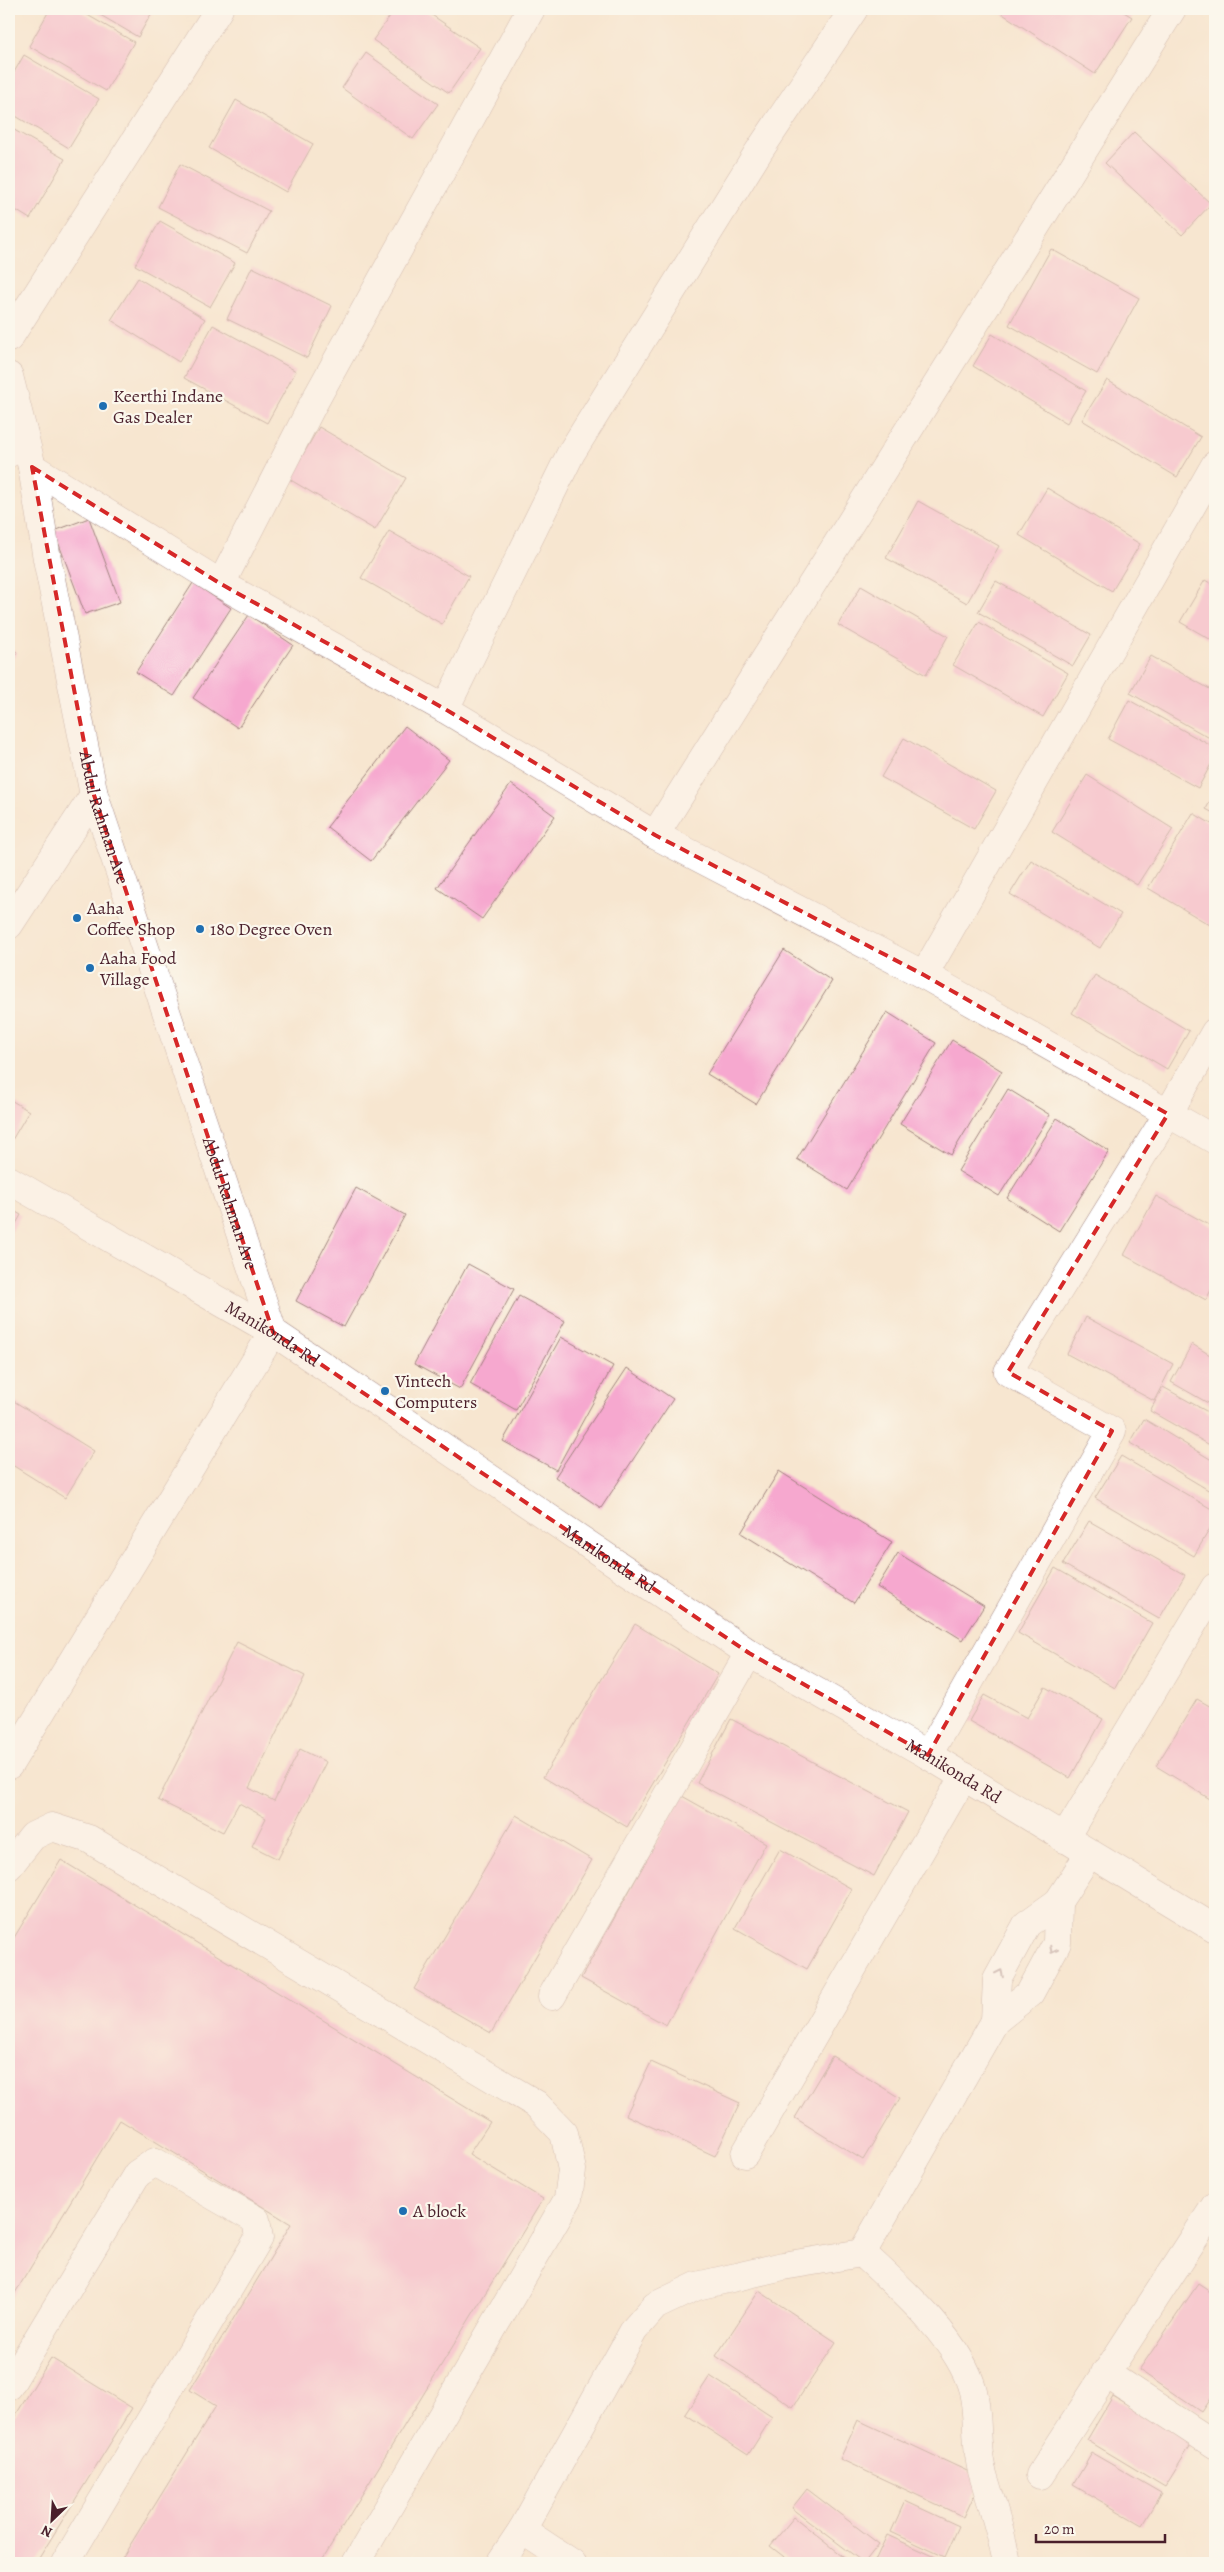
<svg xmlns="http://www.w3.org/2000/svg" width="1224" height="2572" font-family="Alegreya,serif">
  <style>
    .building { fill: #f6a8cf }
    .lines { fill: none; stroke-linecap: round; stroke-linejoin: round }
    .minor-casing { stroke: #a0827e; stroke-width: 29 }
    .tertiary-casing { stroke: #a0827e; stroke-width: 29 }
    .minor { stroke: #fff; stroke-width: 28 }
    .tertiary { stroke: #fff; stroke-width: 28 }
    .oneway { stroke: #ae9aa0 }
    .marked { fill: none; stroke: #d62828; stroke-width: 4; stroke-dasharray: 10 6; stroke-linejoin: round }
    .poi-dot { fill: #1f6fb2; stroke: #fbf7ec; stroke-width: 2 }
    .labels { text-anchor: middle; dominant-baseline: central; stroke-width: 4.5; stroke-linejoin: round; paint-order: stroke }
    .poi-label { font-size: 18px; fill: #4a1f2b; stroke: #fbf7ec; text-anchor: start }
    .street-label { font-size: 18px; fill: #4a1f2b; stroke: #fbf7ec }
  </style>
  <rect width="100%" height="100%" fill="#fbf7ec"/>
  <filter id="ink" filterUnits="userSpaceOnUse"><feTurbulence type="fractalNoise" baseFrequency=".02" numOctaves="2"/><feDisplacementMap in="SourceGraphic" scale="10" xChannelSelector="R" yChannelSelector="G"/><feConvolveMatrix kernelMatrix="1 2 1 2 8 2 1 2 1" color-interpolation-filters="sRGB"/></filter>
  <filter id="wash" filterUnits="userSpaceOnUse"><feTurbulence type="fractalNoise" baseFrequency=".0096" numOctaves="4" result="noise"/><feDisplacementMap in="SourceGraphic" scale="20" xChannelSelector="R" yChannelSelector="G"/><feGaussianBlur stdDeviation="1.12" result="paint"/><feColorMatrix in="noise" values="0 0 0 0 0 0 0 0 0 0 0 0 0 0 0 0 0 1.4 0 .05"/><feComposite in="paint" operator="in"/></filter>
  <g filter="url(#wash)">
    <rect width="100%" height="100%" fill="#f7e6d0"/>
    <g id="blocks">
      <g class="building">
        <path d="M50 9H77L134 42 106 91 29 46Z"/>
        <path d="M90 9H154L138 37Z"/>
        <path d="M395 9H423L480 48 449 93 373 40Z"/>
        <path d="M999 9H1119L1132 17 1095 74 998 11Z"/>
        <path d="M366 53 438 104 413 139 342 88Z"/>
        <path d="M24 55 99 99 69 148 9 112V81Z"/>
        <path d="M236 100 313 144 286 192 209 148Z"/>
        <path d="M9 127 65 159 30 219 9 206Z"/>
        <path d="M1134 132 1211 204 1182 235 1105 163Z"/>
        <path d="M180 164 269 211 247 253 158 207Z"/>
        <path d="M160 221 235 263 210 307 135 265Z"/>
        <path d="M1051 249 1139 298 1097 374 1009 325Z"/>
        <path d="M252 267 332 306 307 358 227 319Z"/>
        <path d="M138 278 205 319 179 362 111 320Z"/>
        <path d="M213 325 296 371 267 423 184 378Z"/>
        <path d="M992 334 1086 391 1067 423 973 366Z"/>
        <path d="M1107 380 1201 437 1177 477 1082 420Z"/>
        <path d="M319 427 406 478 375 530 289 479Z"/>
        <path d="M1047 488 1140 544 1112 591 1019 535Z"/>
        <path d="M918 501 999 546 967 603 886 558Z"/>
        <path d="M89 518 120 602 85 614 54 531Z"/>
        <path d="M389 531 469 576 442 624 361 578Z"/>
        <path d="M1205 580 1215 586V642L1180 622Z"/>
        <path d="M996 581 1091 635 1073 666 978 612Z"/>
        <path d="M193 583 231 608 174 696 136 672Z"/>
        <path d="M861 586 948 636 926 675 838 625Z"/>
        <path d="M249 615 293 645 238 728 193 698Z"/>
        <path d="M979 622 1068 673 1043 717 953 665Z"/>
        <path d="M9 647 17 652 9 665Z"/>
        <path d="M1151 656 1215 692V741L1130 693Z"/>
        <path d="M1129 700 1215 748V757L1198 788 1108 739Z"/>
        <path d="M405 726 449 760 371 861 327 827Z"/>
        <path d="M904 738 996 791 974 829 881 777Z"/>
        <path d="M1087 775 1173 829 1137 885 1052 832Z"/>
        <path d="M511 784 555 816 482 919 437 888Z"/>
        <path d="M1215 792V814L1206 809Z"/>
        <path d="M1193 813 1215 826V928L1148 888Z"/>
        <path d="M1031 860 1121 914 1100 948 1010 894Z"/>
        <path d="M784 950 832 981 756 1104 707 1074Z"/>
        <path d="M1095 975 1189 1031 1167 1069 1072 1013Z"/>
        <path d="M887 1012 936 1043 847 1190 797 1159Z"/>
        <path d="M952 1040 1002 1071 951 1155 900 1124Z"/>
        <path d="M1008 1089 1050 1115 999 1196 958 1171Z"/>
        <path d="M9 1099 29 1111 9 1145Z"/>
        <path d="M1057 1118 1109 1151 1059 1231 1007 1198Z"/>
        <path d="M356 1188 405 1215 344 1327 296 1301Z"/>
        <path d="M1156 1196 1215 1228V1282L1206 1300 1124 1255Z"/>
        <path d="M9 1208 21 1215 9 1236Z"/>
        <path d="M468 1264 514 1289 460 1389 414 1364Z"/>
        <path d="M519 1296 565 1321 516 1410 470 1384Z"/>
        <path d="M1086 1317 1173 1364 1154 1401 1067 1354Z"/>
        <path d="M561 1337 613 1366 556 1470 503 1441Z"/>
        <path d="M1192 1344 1215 1358V1407L1171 1382Z"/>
        <path d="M627 1368 673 1399 601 1508 555 1477Z"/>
        <path d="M1163 1387 1215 1416V1448L1150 1411Z"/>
        <path d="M12 1400 94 1451 65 1498 9 1463V1405Z"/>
        <path d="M1144 1419 1215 1462V1494L1130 1443Z"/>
        <path d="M1121 1456 1215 1511V1520L1194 1556 1095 1498Z"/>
        <path d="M779 1471 892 1542 854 1603 741 1533Z"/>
        <path d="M1089 1521 1185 1575 1159 1619 1063 1564Z"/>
        <path d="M898 1553 984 1606 963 1640 877 1587Z"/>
        <path d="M1055 1568 1152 1623 1115 1688 1018 1633Z"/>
        <path d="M635 1624 718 1674 627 1827 543 1777Z"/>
        <path d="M237 1642 305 1676 249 1788 274 1801 300 1749 326 1762 278 1859 252 1846 266 1818 239 1803 223 1832 158 1800Z"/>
        <path d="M1045 1687 1103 1719 1070 1778 969 1721 984 1695 1027 1718Z"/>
        <path d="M1197 1699 1215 1709V1802L1156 1766Z"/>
        <path d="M731 1719 908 1812 874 1876 697 1783Z"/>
        <path d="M682 1796 766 1843 666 2025 581 1978Z"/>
        <path d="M516 1815 592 1860 491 2033 414 1989Z"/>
        <path d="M780 1849 852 1889 807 1969 735 1928Z"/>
        <path d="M61 1860 490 2122 469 2154 543 2199 320 2563H119L216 2406 190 2390 291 2224 120 2120 9 2303V1946Z"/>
        <path d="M832 2056 900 2098 863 2160 795 2118Z"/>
        <path d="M651 2062 740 2103 715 2156 626 2115Z"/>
        <path d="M1198 2284 1215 2295V2391L1201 2412 1139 2370Z"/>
        <path d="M759 2291 836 2342 793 2407 716 2356Z"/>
        <path d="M51 2358 132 2408 36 2563H9V2426Z"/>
        <path d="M710 2376 772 2417 748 2455 685 2414Z"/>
        <path d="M1113 2396 1192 2443 1165 2487 1087 2440Z"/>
        <path d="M858 2420 982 2478 964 2517 840 2459Z"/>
        <path d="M1092 2453 1161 2493 1142 2525 1073 2485Z"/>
        <path d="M807 2489 879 2544 864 2563 792 2508Z"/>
        <path d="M905 2501 959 2526 945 2557 891 2532Z"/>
        <path d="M794 2517 852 2563H792L770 2546Z"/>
        <path d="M887 2535 942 2560 940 2563H874Z"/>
      </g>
    </g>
  </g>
  <g filter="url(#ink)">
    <use href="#blocks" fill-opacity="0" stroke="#a0827e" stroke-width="1"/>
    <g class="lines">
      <g class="minor-casing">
        <g id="minor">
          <path d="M9 338 219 9"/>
          <path d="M9 453 23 432"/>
          <path d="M32 467 221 584 445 709 655 835 924 975 1215 465"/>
          <path d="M221 584 312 406 531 9"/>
          <path d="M445 709 571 453 759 151 854 9"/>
          <path d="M655 835 1172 9"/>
          <path d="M9 925 94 795"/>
          <path d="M924 975 1215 1140"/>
          <path d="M928 1755 1112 1431 1008 1372 1168 1114 1215 1032"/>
          <path d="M9 1765 273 1332"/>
          <path d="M1064 1839 1215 1587"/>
          <path d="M9 1866 33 1836 52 1827 89 1839 536 2104 564 2133 572 2170 568 2199 356 2563"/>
          <path d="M552 1996 749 1653"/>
          <path d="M995 2021 997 1979 1027 1924 1058 1902 1089 1854"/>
          <path d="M745 2154 964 1776"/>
          <path d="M862 2253 995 2021 1030 1993 1057 1943 1058 1902"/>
          <path d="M862 2253C899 2287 960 2340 973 2391 979 2417 975 2445 982 2471 991 2502 1001 2531 1007 2563"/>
          <path d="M1105 2373 1215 2445"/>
          <path d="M9 2386 137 2174 155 2162 256 2220 259 2238 65 2563"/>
          <path d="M1040 2475 1215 2206"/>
          <path d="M522 2530 572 2563"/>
          <path d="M500 2563 522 2530 634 2330 655 2306 697 2286 783 2266 862 2253"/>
        </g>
      </g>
      <g class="tertiary-casing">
        <g id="tertiary">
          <path id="s1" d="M9 376 32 467 47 559 94 795 273 1332"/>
          <path id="s2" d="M9 1180 273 1332 749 1653 928 1755 1215 1929"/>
        </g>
      </g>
      <use href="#minor" class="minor"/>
      <use href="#tertiary" class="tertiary"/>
    </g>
    <defs><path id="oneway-chevron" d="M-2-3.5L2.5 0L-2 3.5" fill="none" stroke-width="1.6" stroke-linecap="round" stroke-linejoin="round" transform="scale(1.25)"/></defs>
    <g class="oneway">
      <use href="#oneway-chevron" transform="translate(1053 1950) rotate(117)"/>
      <use href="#oneway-chevron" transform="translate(1000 1973) rotate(-64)"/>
    </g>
  </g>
  <path d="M0 0H1224V2572H0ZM32 467 221 584 445 709 655 835 924 975 1168 1114 1008 1372 1112 1431 928 1755 749 1653 273 1332 94 795Z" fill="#f7e6d0" fill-opacity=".55" fill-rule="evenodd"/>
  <path class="marked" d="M32 467 221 584 445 709 655 835 924 975 1168 1114 1008 1372 1112 1431 928 1755 749 1653 273 1332 94 795Z"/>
  <g class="poi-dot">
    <circle cx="103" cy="406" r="5"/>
    <circle cx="77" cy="918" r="5"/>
    <circle cx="200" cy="929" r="5"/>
    <circle cx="90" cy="968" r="5"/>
    <circle cx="385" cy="1391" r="5"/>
    <circle cx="403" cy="2211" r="5"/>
  </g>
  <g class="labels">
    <g class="poi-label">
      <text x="113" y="396">Keerthi Indane<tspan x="113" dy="21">Gas Dealer</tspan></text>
      <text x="87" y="908">Aaha<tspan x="87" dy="21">Coffee Shop</tspan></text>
      <text x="210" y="929">180 Degree Oven</text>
      <text x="100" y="958">Aaha Food<tspan x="100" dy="21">Village</tspan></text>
      <text x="395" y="1381">Vintech<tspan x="395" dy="21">Computers</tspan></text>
      <text x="413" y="2211">A block</text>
    </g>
    <g class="street-label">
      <text stroke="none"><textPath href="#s1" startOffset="452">Abdul Rahman Ave</textPath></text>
      <text stroke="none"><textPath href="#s1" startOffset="858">Abdul Rahman Ave</textPath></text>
      <text stroke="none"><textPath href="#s2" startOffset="305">Manikonda Rd</textPath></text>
      <text stroke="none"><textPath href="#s2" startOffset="710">Manikonda Rd</textPath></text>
      <text stroke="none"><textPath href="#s2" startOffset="1115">Manikonda Rd</textPath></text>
    </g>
  </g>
  <rect width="1224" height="2572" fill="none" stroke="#fbf7ec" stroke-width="30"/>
  <g transform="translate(52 2520) rotate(205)" stroke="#fbf7ec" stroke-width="4" paint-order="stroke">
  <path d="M0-4L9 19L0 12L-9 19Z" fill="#4a1f2b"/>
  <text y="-8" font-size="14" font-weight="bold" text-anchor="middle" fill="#4a1f2b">N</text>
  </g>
  <path d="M1036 2534v8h129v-8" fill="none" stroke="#4a1f2b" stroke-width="2.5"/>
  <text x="1044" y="2534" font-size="15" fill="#4a1f2b" stroke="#fbf7ec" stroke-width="4" paint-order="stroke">20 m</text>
</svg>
